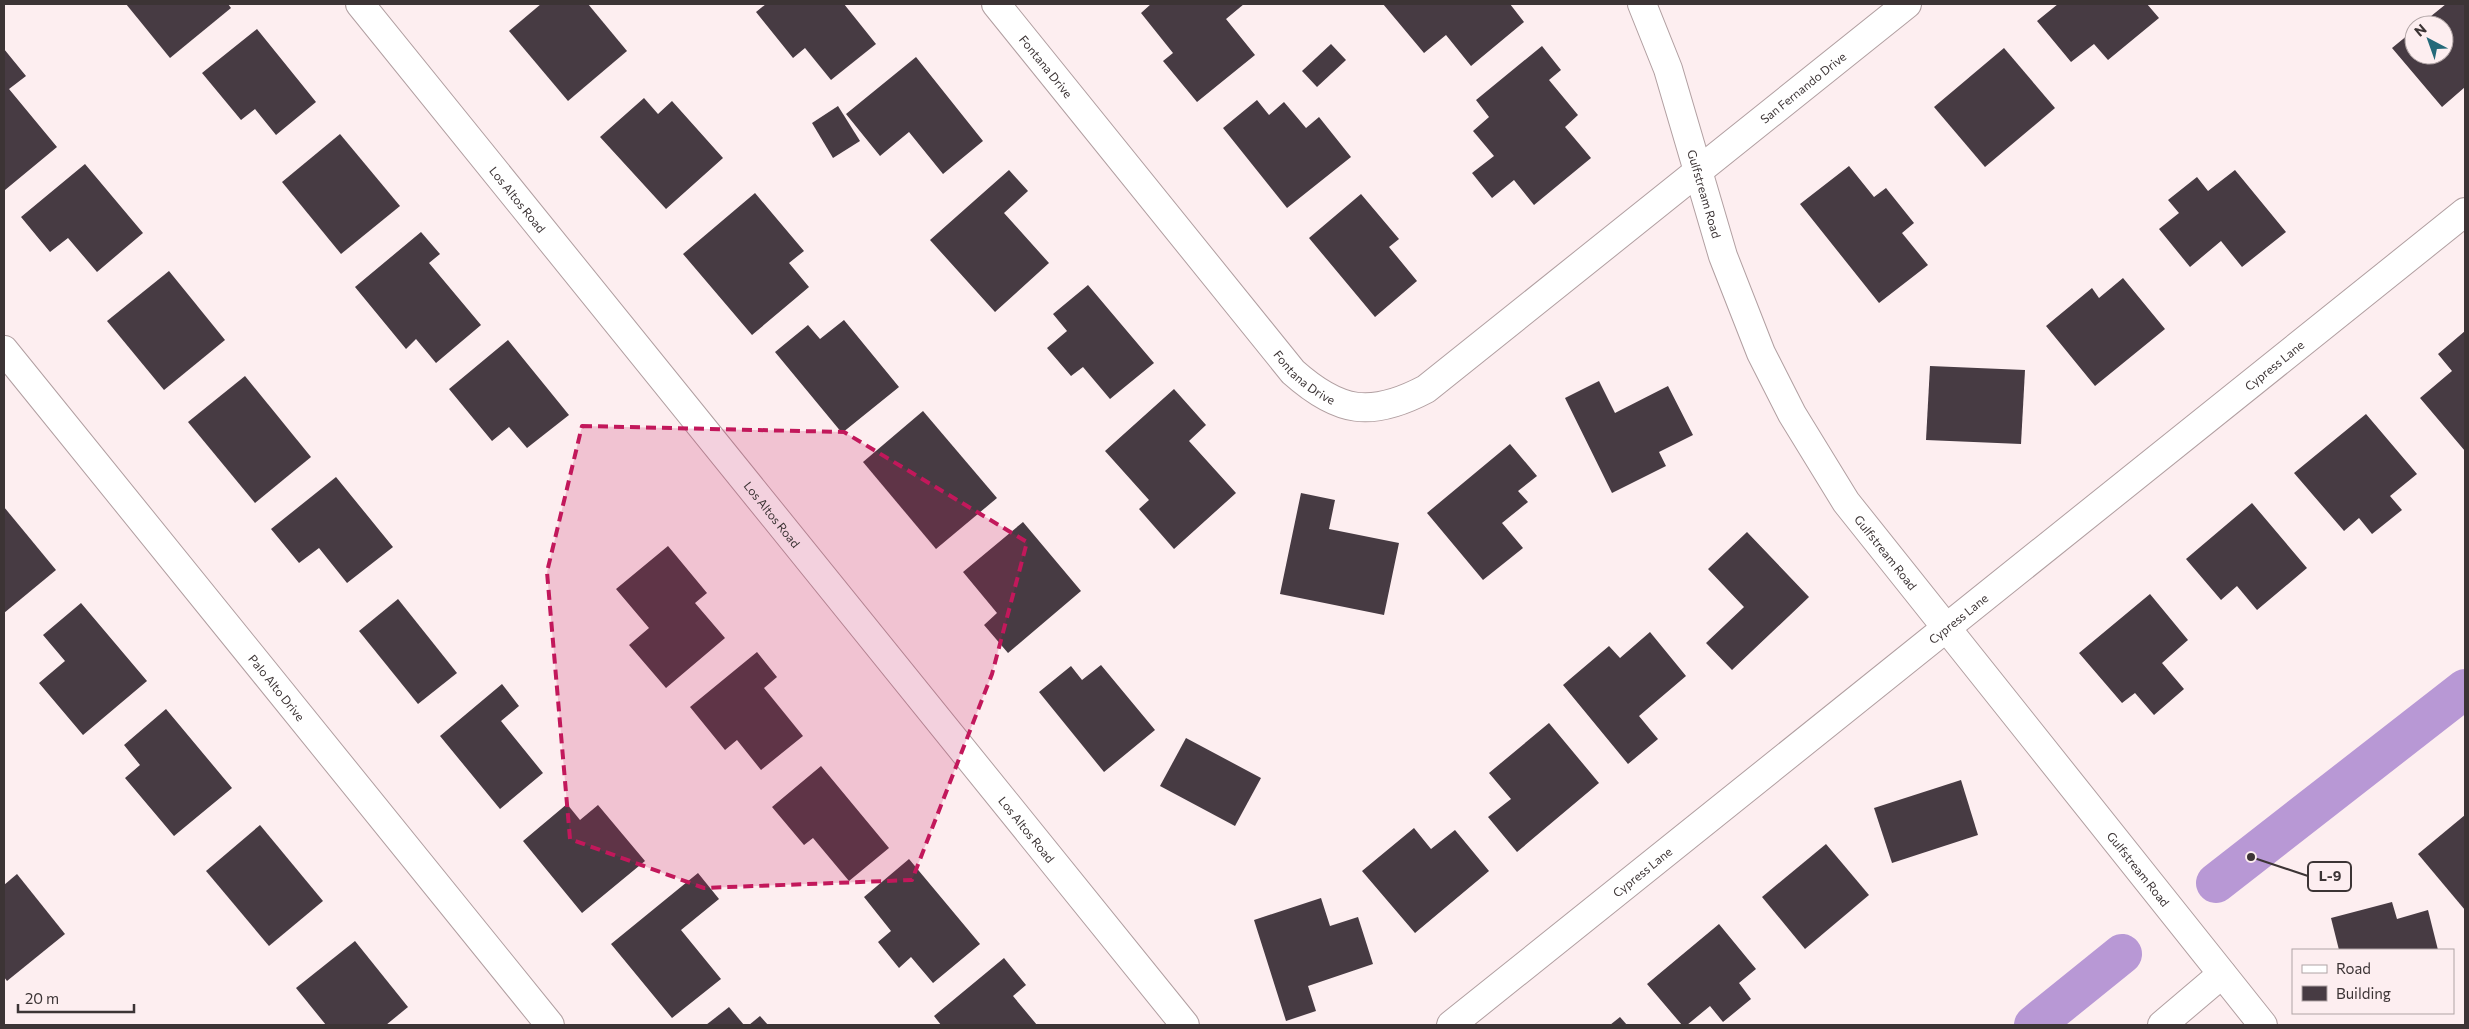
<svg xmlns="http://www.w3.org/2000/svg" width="2469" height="1029" font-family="Commissioner,sans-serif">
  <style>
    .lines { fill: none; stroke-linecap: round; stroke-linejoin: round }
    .canal { stroke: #b898d5; stroke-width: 40 }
    .building { fill: #473b43 }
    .street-casing { stroke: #b19fa1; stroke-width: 30 }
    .street { stroke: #fff; stroke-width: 28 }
    .marked { fill: #c2185b; fill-opacity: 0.2; stroke: #c2185b; stroke-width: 4; stroke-dasharray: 10 6; stroke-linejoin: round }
    .labels { text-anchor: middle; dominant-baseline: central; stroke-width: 5; stroke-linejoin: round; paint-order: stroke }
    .street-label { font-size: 12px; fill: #3c3435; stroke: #fdeef0 }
    .leader { fill: none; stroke: #3c3435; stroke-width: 2 }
    .callout-dot { fill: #3c3435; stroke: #fdeef0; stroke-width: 2 }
    .callout { fill: #fdeef0; stroke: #3c3435; stroke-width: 2 }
    .callout-label { font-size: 14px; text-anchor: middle; font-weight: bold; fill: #3c3435 }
  </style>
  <rect width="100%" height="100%" fill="#fdeef0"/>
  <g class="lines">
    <g class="canal">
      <path d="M2216 883 2465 689"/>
      <path d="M2034 1025 2122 954"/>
    </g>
  </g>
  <g class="building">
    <path d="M126 4H228L231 8 170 58Z"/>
    <path d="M541 4H588L627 51 568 101 509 31Z"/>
    <path d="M766 4H844L876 44 831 80 805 48 793 58 756 12Z"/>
    <path d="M1151 4H1244L1226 19 1255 55 1197 102 1163 61 1173 53 1141 13Z"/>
    <path d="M1383 4H1510L1524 22 1471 66 1446 35 1424 53Z"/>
    <path d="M2058 4H2147L2159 18 2108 60 2094 44 2071 62 2037 21Z"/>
    <path d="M2446 4H2465V87L2442 107 2392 48 2414 30V55H2444V25H2420Z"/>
    <path d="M257 29 316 102 276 135 255 109 241 120 202 73Z"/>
    <path d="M1331 44 1346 60 1317 87 1302 71Z"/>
    <path d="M1542 46 1561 70 1549 80 1578 115 1565 127 1591 158 1534 205 1514 180 1492 198 1472 173 1494 156 1473 131 1489 117 1476 100Z"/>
    <path d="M2004 48 2055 108 1985 167 1934 107Z"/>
    <path d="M4 49 26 76 9 89 57 147 5 190Z"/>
    <path d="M916 57 983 141 943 174 909 132 880 156 846 114Z"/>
    <path d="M644 98 658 114 672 101 723 158 666 209 600 137Z"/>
    <path d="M1257 100 1269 115 1284 102 1306 128 1319 117 1351 157 1287 208 1223 128Z"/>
    <path d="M838 106 860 141 833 158 812 123Z"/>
    <path d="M340 134 400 206 341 254 282 182Z"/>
    <path d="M85 164 143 233 97 272 68 238 50 252 21 217Z"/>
    <path d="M1849 166 1874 197 1886 188 1914 223 1902 233 1928 265 1879 303 1800 204Z"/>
    <path d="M1009 170 1028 191 1004 213 1049 263 995 312 930 240Z"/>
    <path d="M2235 170 2286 232 2242 267 2221 241 2190 267 2159 229 2179 213 2168 200 2197 177 2208 191Z"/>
    <path d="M755 193 804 251 789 263 809 287 752 335 683 254Z"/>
    <path d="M1361 194 1399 239 1389 247 1417 281 1375 317 1309 238Z"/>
    <path d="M421 232 440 254 429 263 481 325 436 363 416 339 406 349 355 287Z"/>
    <path d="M169 271 225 340 164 390 107 321Z"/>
    <path d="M2123 278 2165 329 2095 386 2046 326 2092 288 2099 298Z"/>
    <path d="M1088 285 1154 363 1110 399 1083 367 1071 376 1047 348 1067 331 1053 314Z"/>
    <path d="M844 320 899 387 842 433 775 352 808 325 820 339Z"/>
    <path d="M2465 331V451L2420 398 2452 371 2438 354Z"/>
    <path d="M508 340 569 415 527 448 509 427 492 441 449 389Z"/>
    <path d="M1930 366 2025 370 2021 444 1926 440Z"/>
    <path d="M245 376 311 457 255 503 188 422Z"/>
    <path d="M1599 381 1615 413 1668 386 1693 435 1659 452 1666 466 1612 493 1565 398Z"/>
    <path d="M1174 389 1206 425 1189 441 1236 493 1174 549 1139 509 1149 500 1105 451Z"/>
    <path d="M923 411 997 498 936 549 863 462Z"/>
    <path d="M2366 414 2417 474 2390 496 2402 510 2372 534 2359 518 2344 531 2294 473Z"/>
    <path d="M1510 444 1537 476 1518 491 1528 502 1502 523 1523 548 1483 580 1427 513Z"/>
    <path d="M336 477 393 547 347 583 319 548 299 563 271 529Z"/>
    <path d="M1301 493 1335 500 1329 529 1399 543 1384 615 1280 594Z"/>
    <path d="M2252 503 2307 568 2257 610 2237 586 2221 600 2186 559Z"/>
    <path d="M4 507 56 570 4 613Z"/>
    <path d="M1023 522 1081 591 1008 653 984 625 997 613 963 572Z"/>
    <path d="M1747 532 1809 597 1732 670 1706 643 1744 607 1708 569Z"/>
    <path d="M668 546 707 593 695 603 725 638 666 688 629 645 649 628 616 589Z"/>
    <path d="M2150 594 2188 640 2162 663 2184 689 2154 715 2135 693 2122 703 2079 653Z"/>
    <path d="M398 599 457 673 418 704 359 631Z"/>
    <path d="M81 603 147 681 83 735 39 683 65 661 43 635Z"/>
    <path d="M1650 632 1686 676 1639 716 1658 739 1628 764 1563 685 1609 646 1620 658Z"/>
    <path d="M757 652 777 677 764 688 803 736 761 770 737 740 725 750 690 707Z"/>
    <path d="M1101 665 1155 730 1104 772 1039 692 1071 666 1082 680Z"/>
    <path d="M502 684 519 706 501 721 543 773 500 809 440 736Z"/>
    <path d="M166 709 232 788 174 836 125 778 140 765 124 745Z"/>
    <path d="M1549 723 1599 783 1517 852 1488 817 1511 799 1489 773Z"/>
    <path d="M1186 738 1261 778 1235 826 1160 786Z"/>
    <path d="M821 766 889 848 849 881 813 838 804 845 772 807Z"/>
    <path d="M1961 780 1978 835 1892 863 1874 808Z"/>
    <path d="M567 804 580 820 598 805 645 861 582 913 523 841Z"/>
    <path d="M2465 815V910L2418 854Z"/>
    <path d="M260 825 323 901 269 946 206 871Z"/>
    <path d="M1414 828 1431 849 1455 830 1489 871 1415 933 1362 871Z"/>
    <path d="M1826 844 1869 895 1805 949 1762 897Z"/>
    <path d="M909 859 980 944 933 983 911 957 899 968 878 942 891 931 864 897Z"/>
    <path d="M698 873 719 899 681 930 721 979 672 1018 611 944Z"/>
    <path d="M17 874 65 934 7 981 4 977V885Z"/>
    <path d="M1321 898 1330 926 1358 917 1373 964 1308 986 1316 1011 1286 1021 1254 920Z"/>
    <path d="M2392 902 2397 919 2428 910 2438 950H2339L2331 918Z"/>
    <path d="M1719 924 1756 969 1739 983 1751 999 1723 1022 1710 1006 1687 1025H1682L1647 984Z"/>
    <path d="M355 941 408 1007 386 1025H326L296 988Z"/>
    <path d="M1004 958 1026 985 1013 996 1037 1025H941L934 1016Z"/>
    <path d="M729 1007 744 1025H706Z"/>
    <path d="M760 1016 768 1025H749Z"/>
    <path d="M1620 1017 1627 1025H1610Z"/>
  </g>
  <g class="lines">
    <g class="street-casing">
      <g id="street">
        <path id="s1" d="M360 4 1185 1025"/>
        <path id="s2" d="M996 4 1293 372C1339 413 1371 418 1426 389L1907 4"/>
        <path id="s3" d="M1642 4 1668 69 1723 256 1761 353 1792 414 1846 502 2263 1025"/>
        <path id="s4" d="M4 350 550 1025"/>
        <path id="s5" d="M1451 1025 2465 212"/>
        <path d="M2162 1025 2222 974"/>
      </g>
    </g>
    <use href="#street" class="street"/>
  </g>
  <path class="marked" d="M582 426 844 432 1027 542 992 674 912 880 704 888 570 839 547 572Z"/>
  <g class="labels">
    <g class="street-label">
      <text stroke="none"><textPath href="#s2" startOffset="80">Fontana Drive</textPath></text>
      <text stroke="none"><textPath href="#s2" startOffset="1102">San Fernando Drive</textPath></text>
      <text stroke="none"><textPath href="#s3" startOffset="200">Gulfstream Road</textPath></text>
      <text stroke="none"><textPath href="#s1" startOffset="251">Los Altos Road</textPath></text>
      <text stroke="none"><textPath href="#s5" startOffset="1055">Cypress Lane</textPath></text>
      <text stroke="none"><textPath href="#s2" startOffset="485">Fontana Drive</textPath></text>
      <text stroke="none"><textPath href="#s1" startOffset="656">Los Altos Road</textPath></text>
      <text stroke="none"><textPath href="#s3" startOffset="605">Gulfstream Road</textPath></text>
      <text stroke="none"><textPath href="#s5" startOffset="650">Cypress Lane</textPath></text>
      <text stroke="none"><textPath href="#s4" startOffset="434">Palo Alto Drive</textPath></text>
      <text stroke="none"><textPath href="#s1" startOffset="1061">Los Altos Road</textPath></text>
      <text stroke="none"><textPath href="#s3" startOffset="1010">Gulfstream Road</textPath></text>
      <text stroke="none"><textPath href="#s5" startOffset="245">Cypress Lane</textPath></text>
    </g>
  </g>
  <path class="leader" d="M2251 857L2308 876"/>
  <circle class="callout-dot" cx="2251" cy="857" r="5"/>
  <rect class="callout" x="2308" y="862" width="43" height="29" rx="5"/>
  <g class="callout-label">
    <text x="2330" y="881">L-9</text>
  </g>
  <rect width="2469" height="1029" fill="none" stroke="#3c3435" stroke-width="10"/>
  <rect x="2292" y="949" width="162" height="65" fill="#fdeef0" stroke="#b0a4a5"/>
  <rect x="2302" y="965" width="25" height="8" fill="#ffffff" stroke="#b0a4a5"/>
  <text x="2336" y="974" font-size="15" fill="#3c3435">Road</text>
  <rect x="2302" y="986" width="25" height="15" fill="#473b43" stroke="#b0a4a5"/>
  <text x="2336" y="999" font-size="15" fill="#3c3435">Building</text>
  <g transform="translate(2429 40) rotate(319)"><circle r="24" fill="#fdeef0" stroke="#b0a4a5"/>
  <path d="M0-4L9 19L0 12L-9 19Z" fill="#246979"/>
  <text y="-8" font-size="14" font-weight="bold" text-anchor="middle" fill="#3c3435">N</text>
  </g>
  <path d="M18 1004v8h116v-8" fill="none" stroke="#3c3435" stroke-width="2.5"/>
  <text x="25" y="1004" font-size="15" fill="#3c3435" stroke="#fdeef0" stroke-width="4" paint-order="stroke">20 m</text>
</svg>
